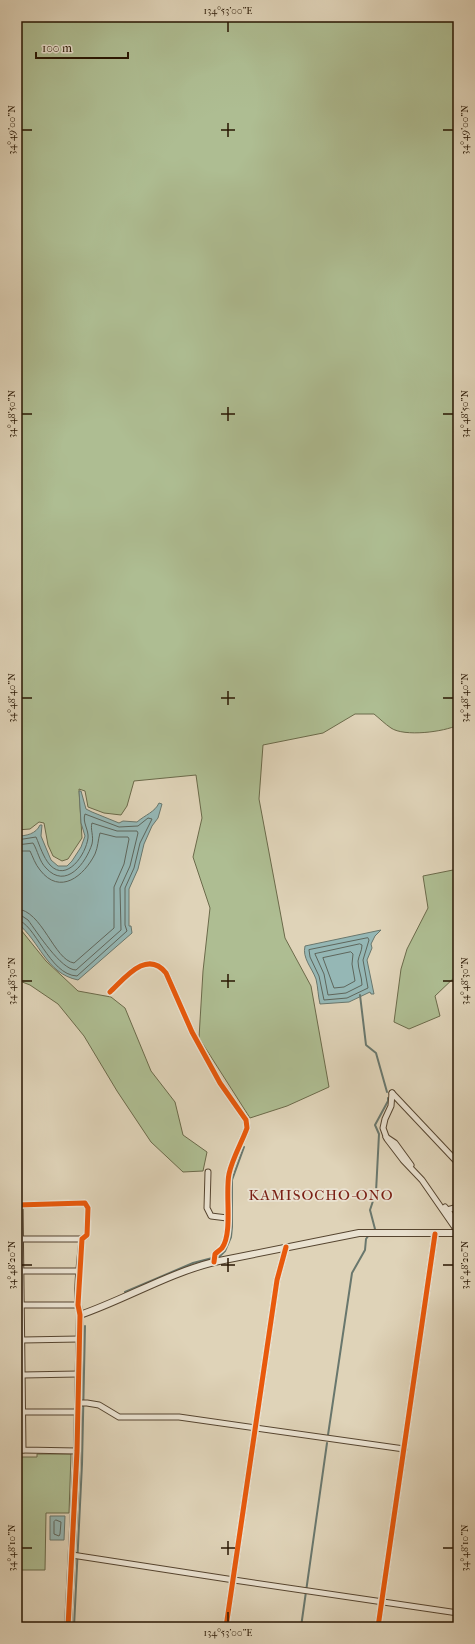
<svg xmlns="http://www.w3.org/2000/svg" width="475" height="1644" font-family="'IM FELL French Canon',serif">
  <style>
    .green { fill: #aebd92; stroke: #6b6a4a }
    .water { fill: #95b7b5; stroke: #69776d }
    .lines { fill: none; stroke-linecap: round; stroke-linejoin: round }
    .shore { stroke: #5e665c; stroke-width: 1 }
    .stream { stroke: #69776d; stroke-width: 2 }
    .minor-casing { stroke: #564530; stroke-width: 7 }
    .tertiary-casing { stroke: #564530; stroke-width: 8 }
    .minor { stroke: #eae2d1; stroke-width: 5 }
    .tertiary { stroke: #eae2d1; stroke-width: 6 }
    .cycleway-casing { stroke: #eae2d1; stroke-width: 8 }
    .cycleway { stroke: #e8590c; stroke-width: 5 }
    .ticks { fill: none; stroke: #281602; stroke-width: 1.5 }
    .labels { text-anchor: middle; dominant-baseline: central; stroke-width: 3.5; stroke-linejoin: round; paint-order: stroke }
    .quarter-label { font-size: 15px; letter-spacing: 1px; fill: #7a1f14; stroke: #eae2d1 }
    .neatline { fill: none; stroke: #281602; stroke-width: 1.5 }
    .ticks-label { font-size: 10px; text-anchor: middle; fill: #281602 }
  </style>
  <rect width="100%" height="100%" fill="#dfd3b8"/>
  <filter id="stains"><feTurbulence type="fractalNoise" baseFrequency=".005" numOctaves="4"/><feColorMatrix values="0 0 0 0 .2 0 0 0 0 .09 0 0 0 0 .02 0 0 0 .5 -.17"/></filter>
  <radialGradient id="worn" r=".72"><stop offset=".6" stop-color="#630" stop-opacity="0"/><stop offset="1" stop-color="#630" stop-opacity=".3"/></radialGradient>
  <g class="green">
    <path d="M17 17H458V725C444 732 404 737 391 728 385 724 379 718 374 714H355L323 733 263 745 259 799 280 911 285 938 311 986 329 1087 287 1106 250 1118 199 1038 203 971 210 908 193 857 202 818 196 775 134 781 127 806 121 815 104 813 88 807 85 791 79 789 82 838 68 859 62 861 53 856 48 845 44 823 39 822 30 829 17 830Z"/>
    <path d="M458 869V974L435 996 440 1016 409 1029 394 1022 401 969 407 949 428 908 423 876Z"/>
    <path d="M17 925 46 961 78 991 111 997 125 1008 151 1071 175 1102 183 1135 207 1152 203 1171 183 1172 151 1142 117 1091 84 1036 58 1004 30 985 17 980Z"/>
    <path d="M37 1454H71L69 1513H46L45 1570H17V1457H37Z"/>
  </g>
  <g class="water">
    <path d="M79 791H81L86 809 92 812 119 823 123 821 137 822C145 815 155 812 159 803L162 804 158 818 152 826 144 844 138 869 129 889V926H131L132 933 78 980C45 973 41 942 17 923V836C26 836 36 834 40 825H42L41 836 51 860 58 866H67L72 861 81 847 85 836 81 823Z"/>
    <path d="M381 930 375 936 371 944 372 948 367 960 374 994H371L370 992 349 1002 320 1004C318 996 318 987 316 979 312 968 302 958 305 946Z"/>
    <path d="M50 1516H65L64 1540H50Z"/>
  </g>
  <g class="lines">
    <g class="shore">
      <path d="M17 840 36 837C40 846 43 857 50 865 67 883 86 854 88 838 89 830 82 822 85 814L119 827 138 826 148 818 152 819 140 843 134 868 125 888V925L127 931 77 976C49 975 35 922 17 920"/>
      <path d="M17 845 33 843C38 851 39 861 46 868 66 890 86 863 92 844 94 836 90 829 92 823L117 831H137L138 833 130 866 120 888 121 930 76 970C61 970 37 932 28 920L22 916 17 915"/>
      <path d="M17 851H30C33 857 35 864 40 870 60 896 84 876 95 854 98 847 98 840 100 833L116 837H128L129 839 124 864 114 887V928L74 963C54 960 42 910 17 909"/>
      <path d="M368 938 369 940 363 960 368 988 347 998 324 1000 319 976 310 957 309 950Z"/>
      <path d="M360 944 362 945C362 951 359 955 358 961 358 969 362 977 362 985L346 993 328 995 324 974 315 954Z"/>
      <path d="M351 952 353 954 352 964 355 981 344 987 334 988 323 958Z"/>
      <path d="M56 1520 61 1522 60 1534 59 1536 54 1534V1522Z"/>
    </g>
    <g class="stream">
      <path d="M360 995 366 1045 376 1053 387 1092"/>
      <path d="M372 1232 375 1229 370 1210 376 1192 379 1134 375 1125 388 1101V1098"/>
      <path d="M125 1292 193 1263 220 1256 225 1251 231 1237 232 1227V1180L244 1147"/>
      <path d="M328 1435 352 1273 365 1250 366 1239 369 1235"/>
      <path d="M74 1627 82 1464 85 1326"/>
      <path d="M301 1627 327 1443"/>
    </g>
    <g class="minor-casing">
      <g id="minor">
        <path d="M110 992C125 978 147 949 166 973L192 1032 220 1083 246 1120 247 1128C242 1142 232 1159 229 1174 225 1193 233 1233 222 1248 220 1250 217 1252 215 1254L214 1262"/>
        <path d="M392 1093 391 1106 385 1119 383 1128 387 1139 403 1160 422 1180 458 1232"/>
        <path d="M392 1093 458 1163"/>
        <path d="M386 1137 395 1143 411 1165"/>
        <path d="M208 1172 207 1208 211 1216 227 1218"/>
        <path d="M18 1205 85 1203 88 1208 87 1235 82 1239C80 1263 75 1291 80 1315"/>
        <path d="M20 1205 23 1450 77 1451"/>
        <path d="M445 1207 451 1215 455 1224"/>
        <path d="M447 1210 458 1207"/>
        <path d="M21 1239H82"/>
        <path d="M22 1271H80"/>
        <path d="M22 1305H78"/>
        <path d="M23 1340 79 1339"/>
        <path d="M23 1375 78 1374"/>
        <path d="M78 1403H87L99 1405 119 1417H179L404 1449"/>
        <path d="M23 1412H78"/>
        <path d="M17 1450H23"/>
        <path d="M72 1555 234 1580 458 1613"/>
        <path d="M226 1627 277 1280 286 1247"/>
        <path d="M378 1627 435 1234"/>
      </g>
    </g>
    <g class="tertiary-casing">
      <path id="tertiary" d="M68 1627 77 1451 80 1315C126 1299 167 1274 214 1262L359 1233H458"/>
    </g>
    <use href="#minor" class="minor"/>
    <use href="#tertiary" class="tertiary"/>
    <g class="cycleway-casing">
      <g id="cycleway">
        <path d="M110 992C125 978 147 949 166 973L192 1032 220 1083 246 1120 247 1128C242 1142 232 1159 229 1174 225 1193 233 1233 222 1248 220 1250 217 1252 215 1254L214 1262"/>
        <path d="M17 1205 85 1203 88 1208 87 1235 82 1239 78 1305 80 1315 77 1451 68 1627"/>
        <path d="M226 1627 277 1280 286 1247"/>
        <path d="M378 1627 435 1234"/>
      </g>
    </g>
    <use href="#cycleway" class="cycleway"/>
  </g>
  <path class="ticks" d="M228 22V32M228 123V137M22 130H32M221 130H235M443 130H453M228 407V421M22 414H32M221 414H235M443 414H453M228 691V705M22 698H32M221 698H235M443 698H453M228 974V988M22 981H32M221 981H235M443 981H453M228 1258V1272M22 1265H32M221 1265H235M443 1265H453M228 1541V1555M22 1548H32M221 1548H235M443 1548H453M228 1612V1622"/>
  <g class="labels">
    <g class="quarter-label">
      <text x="321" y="1195">KAMISOCHO-ONO</text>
    </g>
  </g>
  <rect width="475" height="1644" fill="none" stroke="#dfd3b8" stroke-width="44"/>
  <path d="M36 52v6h92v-6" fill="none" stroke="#281602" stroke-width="2"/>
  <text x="42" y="52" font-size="12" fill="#281602" stroke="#eae2d1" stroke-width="3" paint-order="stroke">100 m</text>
  <rect x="22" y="22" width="431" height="1600" class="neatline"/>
  <g class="ticks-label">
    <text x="228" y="14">134°53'00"E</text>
    <text transform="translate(11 130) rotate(-90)" y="4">34°49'00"N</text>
    <text transform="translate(464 130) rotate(-90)" y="4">34°49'00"N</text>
    <text transform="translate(11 414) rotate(-90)" y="4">34°48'50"N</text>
    <text transform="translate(464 414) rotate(-90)" y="4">34°48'50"N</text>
    <text transform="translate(11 698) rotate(-90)" y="4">34°48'40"N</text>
    <text transform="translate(464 698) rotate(-90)" y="4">34°48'40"N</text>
    <text transform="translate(11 981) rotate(-90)" y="4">34°48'30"N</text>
    <text transform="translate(464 981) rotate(-90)" y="4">34°48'30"N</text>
    <text transform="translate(11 1265) rotate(-90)" y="4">34°48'20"N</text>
    <text transform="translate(464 1265) rotate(-90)" y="4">34°48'20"N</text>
    <text transform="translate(11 1548) rotate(-90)" y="4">34°48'10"N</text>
    <text transform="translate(464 1548) rotate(-90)" y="4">34°48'10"N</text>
    <text x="228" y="1636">134°53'00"E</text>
  </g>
  <rect width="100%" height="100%" filter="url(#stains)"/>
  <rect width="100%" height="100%" fill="url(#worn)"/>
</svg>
